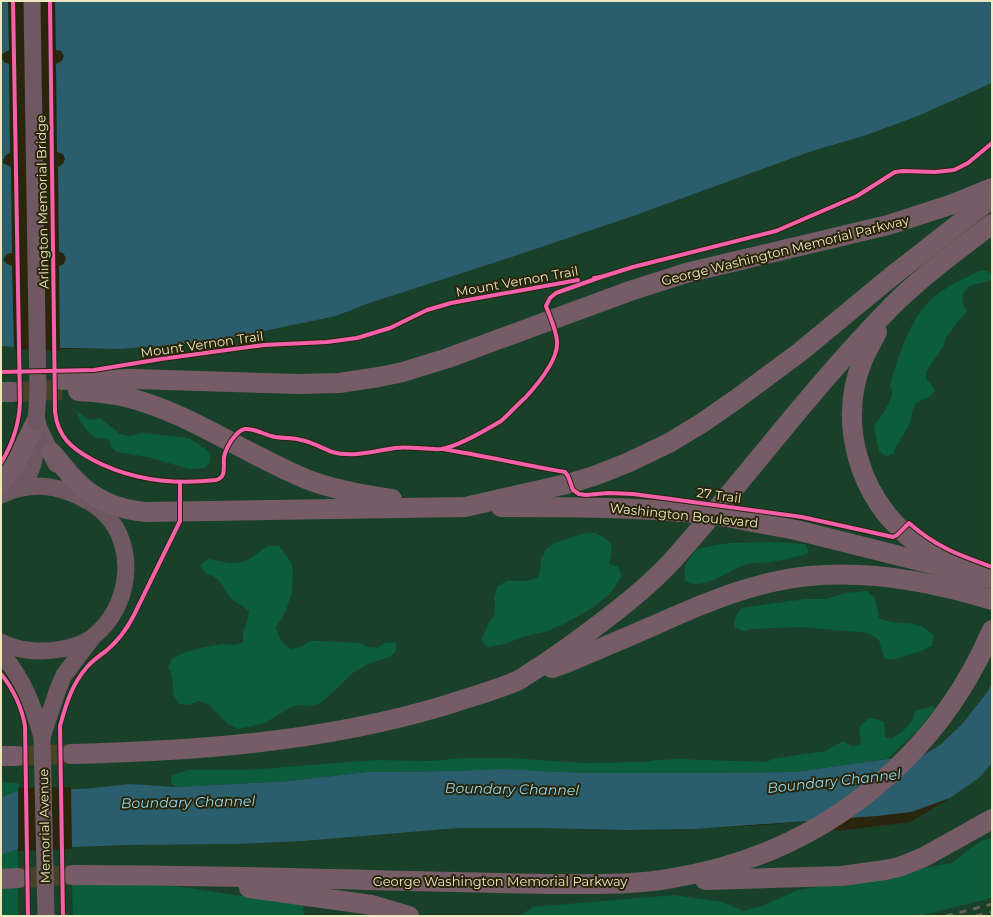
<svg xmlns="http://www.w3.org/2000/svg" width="993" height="917" font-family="Montserrat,sans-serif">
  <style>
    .green { fill: #19412a }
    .forest { fill: #0b5d3b }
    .water { fill: #2a5e6d }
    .pier { fill: #29260d }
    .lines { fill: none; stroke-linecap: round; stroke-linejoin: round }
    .motorway-tunnel { stroke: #464328; stroke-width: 20; stroke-dasharray: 20 10; stroke-linecap: butt }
    .primary { stroke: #6f5861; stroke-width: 17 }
    .motorway { stroke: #765c66; stroke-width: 20 }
    .rail { stroke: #675d55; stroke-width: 3; stroke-dasharray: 7 7; stroke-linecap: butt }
    .primary-bridge { stroke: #6f5861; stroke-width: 17 }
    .motorway-bridge { stroke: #765c66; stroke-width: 20 }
    .cycleway-casing { stroke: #29250b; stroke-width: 6 }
    .cycleway { stroke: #f560ab; stroke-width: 4 }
    .labels { text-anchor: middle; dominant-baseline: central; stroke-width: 4; stroke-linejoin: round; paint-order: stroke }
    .street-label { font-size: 13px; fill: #ede7c0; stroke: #29250b }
    .water-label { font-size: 14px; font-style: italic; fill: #91d8f0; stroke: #29250b }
  </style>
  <rect width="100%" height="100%" fill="#29260d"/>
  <g class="green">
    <path d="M992 83V682L988 691 962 724 940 745 922 756 887 759 795 772 682 773 457 771 367 772 289 781 177 787 130 784 83 789 19 790 1 797V346L64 349H120L213 342 336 316 367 304 515 256 639 214 812 151 864 136 918 116Z"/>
    <path d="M992 763V916H1V853L18 849 130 845 237 844 304 841 459 828H537L627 830 695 829 766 825 805 821 839 831 910 822 950 798 979 778Z"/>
  </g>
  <g class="forest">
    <path d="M979 271H986L992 274V280L969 286 963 294 962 302 967 312 958 321 951 331 945 339 944 345 926 372V378L935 390C929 401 921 398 915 405 911 410 912 418 910 423 905 434 897 442 893 454L886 456 879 451 874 426C880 418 891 403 892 393 892 389 889 386 891 381 900 353 910 317 934 297 947 286 963 279 979 271Z"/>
    <path d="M76 410C86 417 87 423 100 418L120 434 129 436 143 433 188 438 207 450 210 456V462L205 468 190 469 147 457 117 452 111 447 110 441C103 437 103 439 97 438 89 436 78 418 76 410Z"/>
    <path d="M595 533 603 537 611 544V554L609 564 618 567 622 576 610 594 592 608 566 623 548 631 526 636 505 644 487 647 481 641 488 624 494 616 495 606 494 597 498 586 507 581H528L538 577 541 568V559L546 549 554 543 581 534Z"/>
    <path d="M770 542 805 544 809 553C796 557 784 560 770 562 764 563 758 562 752 563 733 566 714 585 694 584 691 584 688 582 685 581V565L696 550 706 547 730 543Z"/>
    <path d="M268 546H279L291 562 293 571 292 592 286 610 276 628C279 639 282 644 292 649L301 647 310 641H319L359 643 368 647 377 648 385 643 396 642V651L390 657 370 663 354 672 333 692 319 704 308 706 299 705 289 708 265 723 238 729 228 724 208 704 198 701 189 705 179 704 174 696 172 676 168 667C169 665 171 661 172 659 179 652 213 645 223 644 233 644 232 647 243 642V631L247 622 249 611C244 607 236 603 231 598 220 586 224 579 205 573L200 565 208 559C217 560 228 564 237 563 248 561 259 552 268 546Z"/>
    <path d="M867 591 875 598 879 618C901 628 916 616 934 636L932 646 924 650 893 660 884 658 879 640 872 635 863 632 843 631 803 627 752 629 743 631 734 627 735 618 741 608 805 599H825L846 593Z"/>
    <path d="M933 706 935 709 917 731 887 759 795 772 616 773 559 772 503 769 457 771 367 772 289 781 177 787C171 784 171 783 171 777L173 775 188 770H248L376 760 431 761 465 758H510L582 763 644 762 656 760 679 759 765 762 777 758 826 751 843 741C849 746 853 748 860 744L861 740 859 730 861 725 869 718 879 720 884 722 885 737 891 739C901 733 915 723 915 711Z"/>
    <path d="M1 782 17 783 19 784V790L1 797Z"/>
    <path d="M985 839H992V898L918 916H520L533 907 674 895 722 902 743 911 762 906 798 890 860 880 952 863 969 849Z"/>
    <path d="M18 849V872L1 874V852Z"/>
    <path d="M72 883H154L303 905 304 916H73Z"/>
    <path d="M18 884V916H1V886Z"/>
  </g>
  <g class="water">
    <path d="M1 1H992V83L918 116 864 136 812 151 639 214 515 256 367 304 336 316 213 342 120 349 13 347 1 346Z"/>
    <path d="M992 682V763L979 778 950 798 911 812 877 816 695 829 627 830 537 828H459L304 841 237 844 130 845 18 849 1 855V797L19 790 83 789 130 784 177 787 289 781 367 772 457 771 503 769 559 772 616 773 795 772 887 759 922 756 940 745 962 724 988 691Z"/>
  </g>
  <g class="pier">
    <path d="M8 1H55L56 50 61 51 64 56 62 61 56 64 57 152 63 154 65 159 63 164 58 167 59 252 63 253 66 258 64 264 59 266 60 351 14 349 12 266 7 264 3 260 7 254 12 253 11 167 3 163V160L6 155 10 153 9 64 4 62 1 58 2 54 9 50Z"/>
    <path d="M71 787 72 849 18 851V788Z"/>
  </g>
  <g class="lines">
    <g class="motorway-tunnel">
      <path d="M13 392 62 390"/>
      <path d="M17 756 71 754"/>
      <path d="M18 878 72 875"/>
    </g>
    <g class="primary">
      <path d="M36 422 56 464"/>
      <path d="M20 487C38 467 35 449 36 424"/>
      <path d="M1 495C24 484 47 483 71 493 83 498 96 504 105 514 138 547 130 607 94 636 78 649 47 653 27 650 18 649 9 646 1 642"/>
      <path d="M1 653C24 680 32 703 42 737"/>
      <path d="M42 737 58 689 64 675 92 638"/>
    </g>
    <g class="motorway">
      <path d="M877 332C872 342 866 352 862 362 838 423 859 495 908 536 928 552 952 562 975 573"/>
      <path d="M62 380 134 379 299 384 339 383 379 377 403 372 448 358 630 291 686 273 888 225 950 205 992 188"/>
      <path d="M78 391C94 392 110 393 126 397 190 413 245 454 306 479 334 490 363 495 392 499"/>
      <path d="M1 392H13"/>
      <path d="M51 452C60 461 67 472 76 481 94 500 120 510 146 512L465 507 571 483 594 476 627 463 669 443 702 423 738 398 800 352 892 276 992 198"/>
      <path d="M1 483 15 465 36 422"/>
      <path d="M501 507C566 507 630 507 695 513"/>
      <path d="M727 517 796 530 992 579"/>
      <path d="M552 668 566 663C595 651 625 638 655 625 704 603 755 581 810 576 871 570 933 582 992 600"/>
      <path d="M71 754C196 751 322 742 443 706 467 698 493 691 517 681 524 677 530 673 536 669 552 659 567 648 582 637 614 613 645 590 672 561 691 540 709 518 727 497 781 432 833 366 892 306 922 276 958 250 992 224"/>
      <path d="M1 756H17"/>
      <path d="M72 875C185 875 298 878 411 881 466 882 521 884 576 884 608 884 642 884 673 878 816 855 935 763 992 630"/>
      <path d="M1 879 18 878"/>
      <path d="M705 880 842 876 885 870 899 867 924 857 992 819"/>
      <path d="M249 888 372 905 409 916"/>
    </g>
    <g class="rail">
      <path d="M946 916 992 904"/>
      <path d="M976 916 992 912"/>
    </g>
    <g class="primary-bridge">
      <path d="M32 1 38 394 36 422"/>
      <path d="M42 737 46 916"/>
    </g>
    <path class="motorway-bridge" d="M695 513 727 517"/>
    <g class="cycleway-casing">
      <g id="cycleway">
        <path d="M50 1 55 412C58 437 71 448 93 460 131 480 173 485 216 480 227 477 223 466 224 457 226 448 235 431 245 429 254 428 263 434 271 436 281 439 292 437 301 440 312 442 322 448 332 452 352 458 375 451 395 448 411 446 426 450 441 449 457 447 486 430 501 421 509 414 517 405 525 398 537 385 559 360 557 341 556 329 550 317 546 306L550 298 556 293 601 277"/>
        <path d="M594 278 601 277 633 267 776 231 857 196 895 172 903 171 935 172 954 170 968 163 992 143"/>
        <path d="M1 372 94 370 161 359 264 345 327 342 357 338 390 328 427 310 451 303 578 280"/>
        <path d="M443 449C484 456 525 465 565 472L568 476 573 490 579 494 586 495 608 493 633 494 671 499 802 517 893 537 897 535 909 523C936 547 959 555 992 567"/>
        <path d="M1 463C12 445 19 424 20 403L13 1"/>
        <path d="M1 674C13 688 22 708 25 726L28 916"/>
        <path d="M63 916 60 726C66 704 72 684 87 667 92 661 99 656 106 651 118 641 127 629 134 615L180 521V482"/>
      </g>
    </g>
    <use href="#cycleway" class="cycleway"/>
  </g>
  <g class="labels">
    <g class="street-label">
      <text transform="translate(42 202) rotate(-91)">Arlington Memorial Bridge</text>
      <text transform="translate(785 250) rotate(-14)">George Washington Memorial Parkway</text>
      <text transform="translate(517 281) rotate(-10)">Mount Vernon Trail</text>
      <text transform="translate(202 344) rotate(-8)">Mount Vernon Trail</text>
      <text transform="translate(719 495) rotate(8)">27 Trail</text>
      <text transform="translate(684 515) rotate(6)">Washington Boulevard</text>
      <text transform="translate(44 826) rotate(-91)">Memorial Avenue</text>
      <text x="500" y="881">George Washington Memorial Parkway</text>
    </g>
    <g class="water-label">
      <text transform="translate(834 781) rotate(-6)">Boundary Channel</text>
      <text transform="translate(512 789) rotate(1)">Boundary Channel</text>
      <text transform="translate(188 802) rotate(-1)">Boundary Channel</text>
    </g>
  </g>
  <rect width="993" height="917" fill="none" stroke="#ede7c0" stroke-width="4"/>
</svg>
